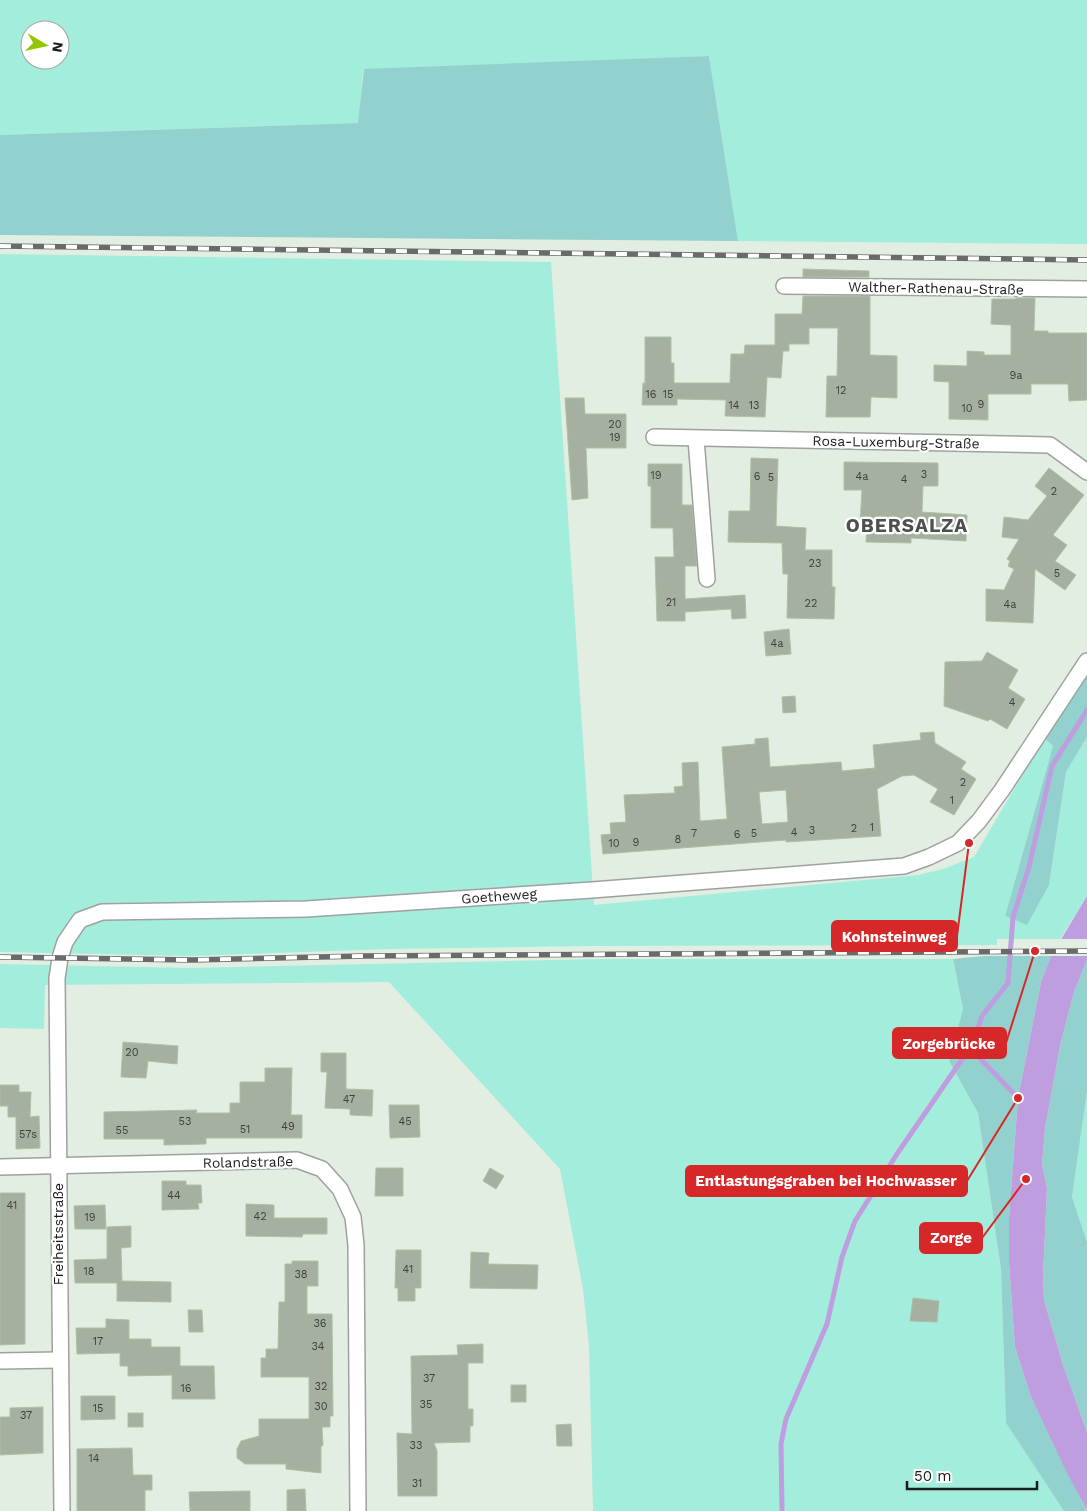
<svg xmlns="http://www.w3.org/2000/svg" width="1087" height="1511" font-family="'Work Sans',sans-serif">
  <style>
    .grass { fill: #a3eddc; fill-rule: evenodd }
    .forest { fill: #93d1cf }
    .water { fill: #be9edf }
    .pier { fill: #e2eee1 }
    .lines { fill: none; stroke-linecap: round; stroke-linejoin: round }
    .stream { stroke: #be9edf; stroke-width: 5 }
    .building { fill: #a5b0a0; stroke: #acc1a3; fill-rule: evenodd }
    .street-casing { stroke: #a0a0a0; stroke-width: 18 }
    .street { stroke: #fff; stroke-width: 15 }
    .rail-casing { stroke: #6a6a6a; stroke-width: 5.5 }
    .rail { stroke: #fff; stroke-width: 4; stroke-dasharray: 11; stroke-linecap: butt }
    .labels { text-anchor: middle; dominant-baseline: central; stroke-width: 4.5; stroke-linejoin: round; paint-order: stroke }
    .number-label { font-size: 11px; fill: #3e413d }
    .street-label { font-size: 14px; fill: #1c1c1c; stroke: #fff }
    .district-label { font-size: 19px; font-weight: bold; letter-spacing: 1px; fill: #4f4f4f; stroke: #fff }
    .leader { fill: none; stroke: #d62828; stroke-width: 2 }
    .callout-dot { fill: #d62828; stroke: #fff; stroke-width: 2 }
    .callout { fill: #d62828; stroke: #d62828; stroke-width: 2 }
    .callout-label { font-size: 15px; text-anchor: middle; font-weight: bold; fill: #fff }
  </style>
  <rect width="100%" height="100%" fill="#e2eee1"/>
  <g class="grass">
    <path d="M0 0H1087V244L738 241 709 56 363 70 359 123 0 135ZM30 30H60V60H30Z"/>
    <path d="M0 254 551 262 594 905 918 875 943 869 974 857 1044 738 1053 746 1005 916 1027 924 1049 885 1066 772 1087 737V896L1060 939H997V945L593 946 389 949 190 956 0 952Z"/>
    <path d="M596 959H953L963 1009 949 1061 978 1113 1001 1269 1006 1423 1064 1511H593L589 1347 583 1289 560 1169 389 982 45 985 44 1029 0 1028V964L189 968Z"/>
    <path d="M1087 1091V1242L1072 1197Z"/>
  </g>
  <g class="forest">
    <path d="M709 56 738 241 0 235V135L358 123 364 69Z"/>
    <path d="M1087 676V737L1066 772 1049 885 1027 925 1005 916 1053 746 1044 738Z"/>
    <path d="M984 956H1051L1041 982 1018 1098 1009 1218V1263L1015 1347 1031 1397 1087 1511H1064L1006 1423 1001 1269 978 1113 949 1061 963 1009 953 959Z"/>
    <path d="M1087 960V1091L1072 1197 1087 1242V1432L1063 1365 1044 1300 1043 1277 1047 1188 1042 1164 1045 1129 1060 1046 1074 992Z"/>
  </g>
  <path class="water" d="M1087 896V960L1074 992 1060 1046 1045 1129 1042 1164 1047 1188 1043 1277 1044 1300 1063 1365 1087 1432V1510L1068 1475 1031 1397 1015 1347 1009 1263V1218L1018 1098 1041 982 1051 956Z"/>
  <path class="pier" d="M1057 939H1087V956H1048Z"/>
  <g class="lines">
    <g class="stream">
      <path d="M971 1049 1023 1103"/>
      <path d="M782 1511 781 1444 786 1419 827 1324 842 1257 855 1221 897 1154 965 1055 971 1049 982 1016 1008 983 1013 917 1029 867 1052 766 1087 710"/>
    </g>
  </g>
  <g class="building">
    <path d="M803 269 869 271V277H803Z"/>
    <path d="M803 296H870V355L897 356V398L871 397 870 417H826L827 376H837L838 328H809V344H789V351H783L781 378 767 377 765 417 725 416 726 400 677 399V405H642L643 383H645V337H671V363H674V383H730L731 354H744L745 345H775V314H802Z"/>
    <path d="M1016 298H1035L1034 331H1048V333H1087V400L1069 401 1068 384H1031V394H988V420L949 419V382L934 381V365L967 366V351L984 352V355H1011V325L991 324 992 299H1016Z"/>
    <path d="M565 398H584L585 414H626V448H586L588 498 572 500Z"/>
    <path d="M751 458 778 459 776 526 806 528 805 550H832V587H835L834 619 787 618 788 574H783L782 543 728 542 729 511H750Z"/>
    <path d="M844 462 938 463V486H923L922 512 967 515 966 541 911 538V543L866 542 867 524H860L862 490H844Z"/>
    <path d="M648 464H682V505H692L697 566H685V599L745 595 746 618 732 619 731 609 685 612V621H657L655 557H674L673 528H651V486H648Z"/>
    <path d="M1049 468 1084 495 1053 535 1067 545 1055 561 1076 575 1065 590 1035 569 1033 623 986 621V589L1004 590 1014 569 1008 566 1010 561 1007 559 1019 539 1002 537 1004 517 1028 520 1047 496 1035 486Z"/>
    <path d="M789 629 791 654 766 656 764 632Z"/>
    <path d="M987 652 1018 670 1008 688 1025 699 1007 729 990 719 988 721 944 706 945 662 982 661Z"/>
    <path d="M795 696 796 712 783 713 782 697Z"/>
    <path d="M934 732 935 743 966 762 961 769 976 779 954 815 930 802 938 789 914 775 902 776 877 789 881 836 786 842V840L603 854 601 835 611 834 610 823 626 822 624 795 675 793 674 787 683 786 682 763 698 762 700 821 727 819 722 747 755 744V739L768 738 770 767 841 762 842 771 875 768 873 745 921 740 920 733ZM786 790 788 822 762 824 759 792Z"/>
    <path d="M123 1042 178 1046 177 1064 148 1061 146 1078 121 1077Z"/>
    <path d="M321 1053H346V1089L373 1090 372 1116 350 1115V1109L325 1108 327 1072H321Z"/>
    <path d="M265 1068H292L291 1115H302V1138H206V1144L164 1145V1139H104V1112L197 1110 196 1113H230V1103H240V1082H265Z"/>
    <path d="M0 1085H19V1092H31L30 1117 39 1116 40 1148 16 1149V1117H8V1106H0Z"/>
    <path d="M389 1105H419L420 1137 390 1138Z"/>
    <path d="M376 1168H403V1196H375Z"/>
    <path d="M490 1168 504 1176 496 1189 483 1181Z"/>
    <path d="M162 1181H186V1185H201L202 1203H198L199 1209 162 1210Z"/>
    <path d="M0 1193H25V1344L0 1345Z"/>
    <path d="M246 1204 274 1205V1218H327V1234H303L302 1237 246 1236Z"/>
    <path d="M105 1205 106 1229H75L74 1206Z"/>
    <path d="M131 1226V1247L121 1248 122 1281 171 1282V1302L117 1301V1283H75L74 1260 107 1259V1227Z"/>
    <path d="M396 1250H421V1288H415V1301H398V1288H395Z"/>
    <path d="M471 1252 489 1253 488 1264 538 1265 537 1289 470 1288Z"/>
    <path d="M292 1261H318V1286H307V1314H332L333 1416H330V1427H322L323 1445 321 1447V1473L286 1469V1464H245L237 1458V1449L241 1441 259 1436V1419H309V1377H261V1358H266V1349H278L279 1302H285V1264H292Z"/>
    <path d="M913 1298 939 1301 937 1322 910 1321Z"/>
    <path d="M188 1310H202L203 1332H189Z"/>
    <path d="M106 1319 129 1320V1339H151V1347H180V1366H214L215 1399H172V1375L128 1376V1366H120V1353L77 1354 76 1328H106Z"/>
    <path d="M483 1344V1363H468V1409H473V1426H470V1442L434 1443 437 1451V1496H398L397 1433 412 1434 411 1356 458 1355 457 1345Z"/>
    <rect x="511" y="1385" width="15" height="17"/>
    <path d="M81 1396H115V1419L81 1420Z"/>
    <path d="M43 1407V1453L0 1455V1417H10V1408Z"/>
    <rect x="128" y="1413" width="15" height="14"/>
    <path d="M571 1424 572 1446H557L556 1425Z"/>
    <path d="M132 1448 133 1475H152V1490H145V1511H77V1449Z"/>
    <path d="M305 1489 306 1511H287V1490Z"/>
    <path d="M250 1491V1511H190L189 1492Z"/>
  </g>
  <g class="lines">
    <g class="street-casing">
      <g id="street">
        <path d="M784 286 1087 289"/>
        <path d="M654 437 1050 445 1087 472"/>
        <path d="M696 439 707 579"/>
        <path d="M0 1167 297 1160 322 1169 340 1189 353 1217 356 1245 358 1511"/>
        <path d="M0 1361 59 1360"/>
        <path d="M62 1511 57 978 60 958 65 942 80 920 102 912 306 909 592 890 904 866 929 857 958 843 979 821 1002 790 1087 661"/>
      </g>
    </g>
    <use href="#street" class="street"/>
    <g class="rail-casing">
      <g id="rail">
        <path d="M0 246 1087 260"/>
        <path d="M0 957 192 960 364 956 1087 951"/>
      </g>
    </g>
    <use href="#rail" class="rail"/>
  </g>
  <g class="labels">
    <g class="number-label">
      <text x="1016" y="375">9a</text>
      <text x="841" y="390">12</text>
      <text x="651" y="394">16</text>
      <text x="668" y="394">15</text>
      <text x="981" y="404">9</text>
      <text x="734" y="405">14</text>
      <text x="754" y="405">13</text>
      <text x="967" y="408">10</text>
      <text x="615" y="424">20</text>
      <text x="615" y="437">19</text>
      <text x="924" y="474">3</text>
      <text x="656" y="475">19</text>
      <text x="757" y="476">6</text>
      <text x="862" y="476">4a</text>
      <text x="771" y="477">5</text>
      <text x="904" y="479">4</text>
      <text x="1054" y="491">2</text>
      <text x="815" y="563">23</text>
      <text x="1057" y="573">5</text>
      <text x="671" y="602">21</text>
      <text x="811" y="603">22</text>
      <text x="1010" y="604">4a</text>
      <text x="777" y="643">4a</text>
      <text x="1012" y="702">4</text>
      <text x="963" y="782">2</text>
      <text x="952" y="800">1</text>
      <text x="872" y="827">1</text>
      <text x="854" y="828">2</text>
      <text x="812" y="830">3</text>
      <text x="794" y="832">4</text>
      <text x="694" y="833">7</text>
      <text x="754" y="833">5</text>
      <text x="737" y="834">6</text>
      <text x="678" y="839">8</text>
      <text x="636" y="842">9</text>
      <text x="614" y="843">10</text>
      <text x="132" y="1052">20</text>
      <text x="349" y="1099">47</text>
      <text x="185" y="1121">53</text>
      <text x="405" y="1121">45</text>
      <text x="288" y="1126">49</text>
      <text x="245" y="1129">51</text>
      <text x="122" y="1130">55</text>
      <text x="28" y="1134">57s</text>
      <text x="174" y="1195">44</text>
      <text x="12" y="1205">41</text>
      <text x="260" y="1216">42</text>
      <text x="90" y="1217">19</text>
      <text x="408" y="1269">41</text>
      <text x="89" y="1271">18</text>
      <text x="301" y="1274">38</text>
      <text x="320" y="1323">36</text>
      <text x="98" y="1341">17</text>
      <text x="318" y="1346">34</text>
      <text x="429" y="1378">37</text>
      <text x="321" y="1386">32</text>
      <text x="186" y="1388">16</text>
      <text x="426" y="1404">35</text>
      <text x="321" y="1406">30</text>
      <text x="98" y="1408">15</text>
      <text x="26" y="1415">37</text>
      <text x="416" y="1445">33</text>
      <text x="94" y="1458">14</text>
      <text x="417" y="1483">31</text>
    </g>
    <g class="street-label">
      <text transform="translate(936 288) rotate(1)">Walther-Rathenau-Straße</text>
      <text transform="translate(896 442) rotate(1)">Rosa-Luxemburg-Straße</text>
      <text transform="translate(499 896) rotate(-4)">Goetheweg</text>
      <text transform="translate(248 1162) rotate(-1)">Rolandstraße</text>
      <text transform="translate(58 1234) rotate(-90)">Freiheitsstraße</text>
    </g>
    <g class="district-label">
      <text x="907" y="525">OBERSALZA</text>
    </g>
  </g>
  <path class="leader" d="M969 843L957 936M1035 951L1006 1043M1018 1098L967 1181M1026 1179L982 1238"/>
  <g class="callout-dot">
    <circle cx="969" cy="843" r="5"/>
    <circle cx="1035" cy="951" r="5"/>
    <circle cx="1018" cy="1098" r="5"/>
    <circle cx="1026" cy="1179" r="5"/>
  </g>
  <g class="callout">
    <rect x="832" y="921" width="125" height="30" rx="5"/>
    <rect x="893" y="1028" width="113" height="30" rx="5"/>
    <rect x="686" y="1166" width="281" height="30" rx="5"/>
    <rect x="920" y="1223" width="62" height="30" rx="5"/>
  </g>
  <g class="callout-label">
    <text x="894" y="942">Kohnsteinweg</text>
    <text x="949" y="1049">Zorgebrücke</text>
    <text x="826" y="1186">Entlastungsgraben bei Hochwasser</text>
    <text x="951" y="1243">Zorge</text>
  </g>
  <g transform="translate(45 45) rotate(99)"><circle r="24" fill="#ffffff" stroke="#a4a4a4"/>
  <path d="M0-4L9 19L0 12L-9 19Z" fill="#93c800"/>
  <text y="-8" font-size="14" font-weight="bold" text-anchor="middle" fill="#1c1c1c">N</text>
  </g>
  <path d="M907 1481v8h130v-8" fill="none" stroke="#1c1c1c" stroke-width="2.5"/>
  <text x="914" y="1481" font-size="15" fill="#1c1c1c" stroke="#ffffff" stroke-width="4" paint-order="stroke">50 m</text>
</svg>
